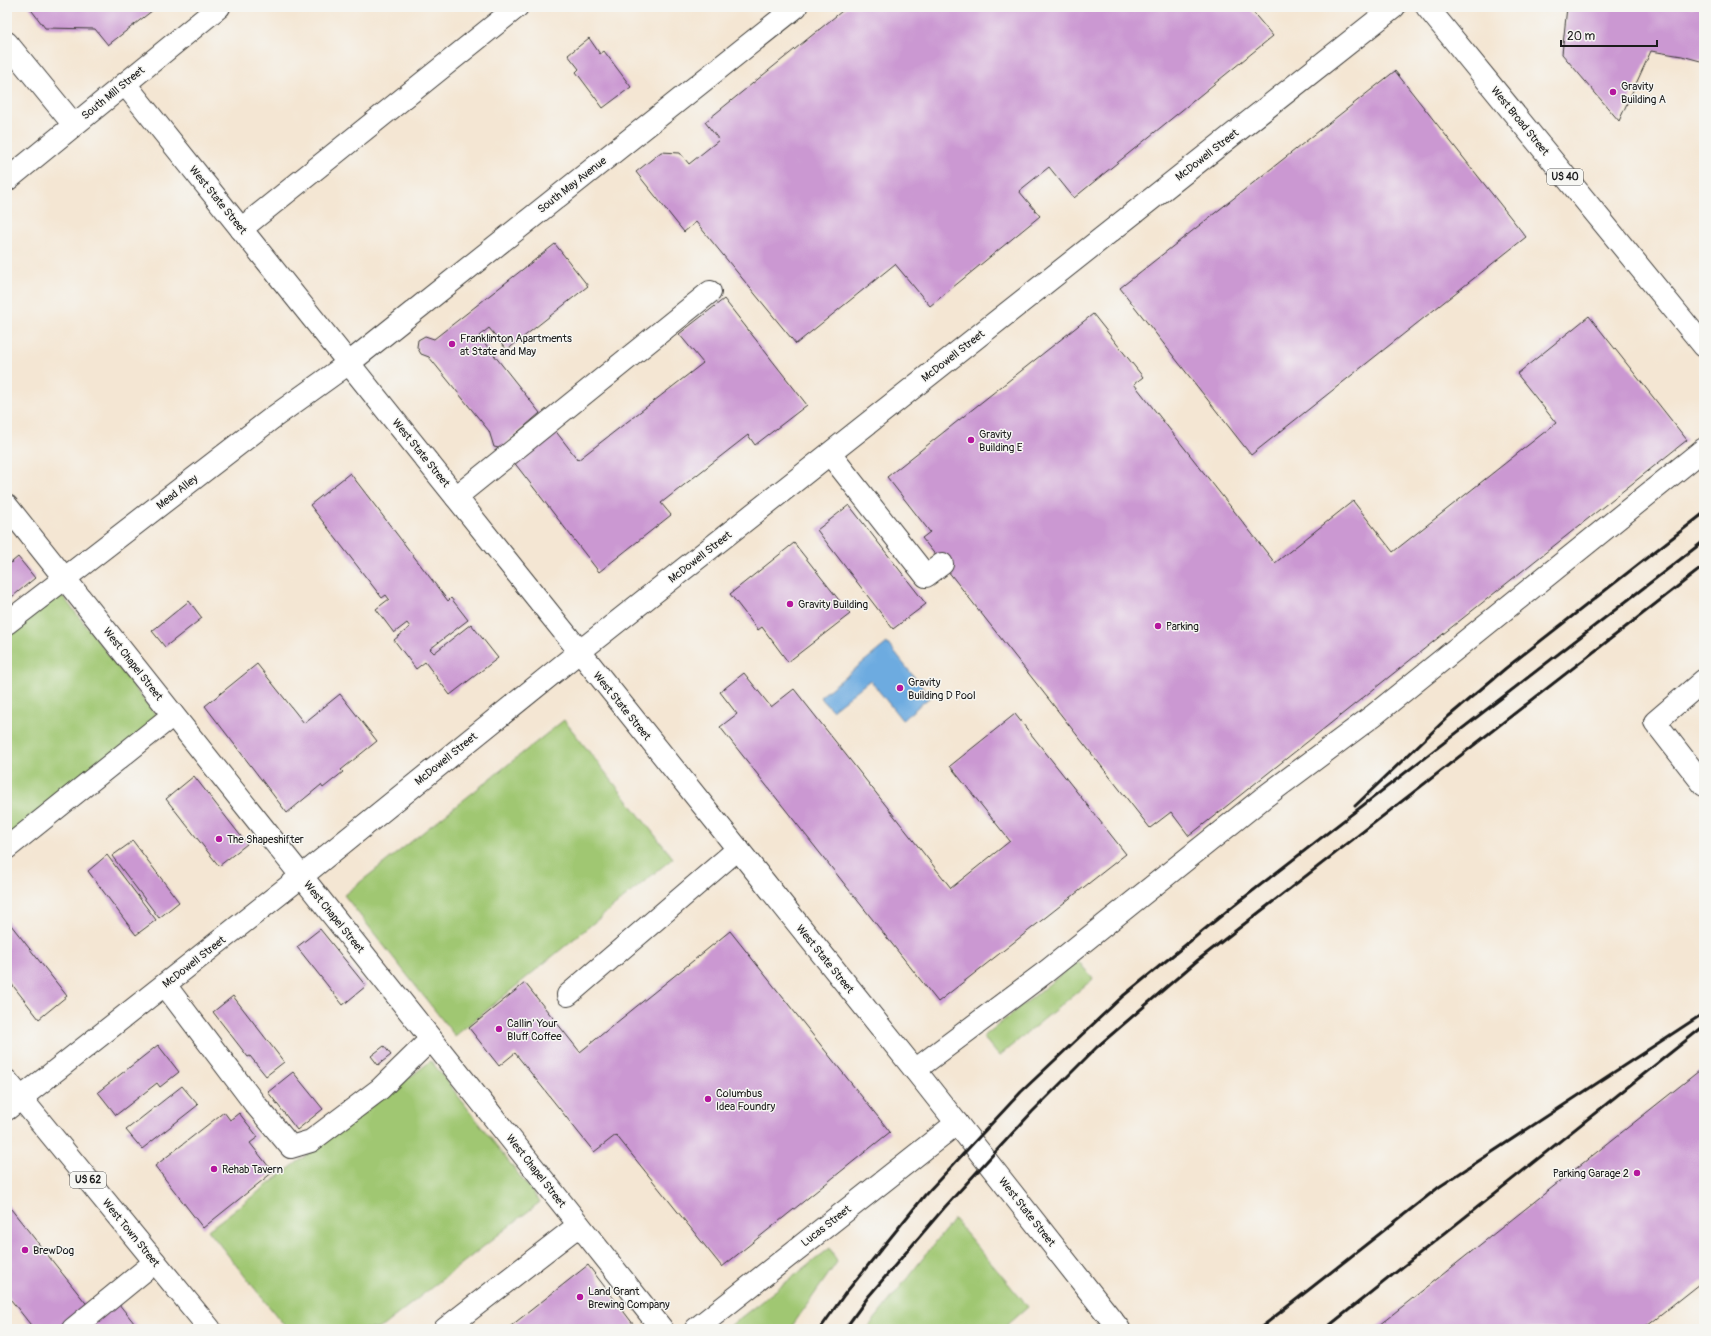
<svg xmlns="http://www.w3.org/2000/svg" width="1711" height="1336" font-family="Pangolin,sans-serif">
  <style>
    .green { fill: #a0c772; stroke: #5e7247 }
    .water { fill: #6dabe0; stroke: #44647e }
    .building { fill: #cb98d2 }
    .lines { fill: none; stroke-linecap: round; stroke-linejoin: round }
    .minor-casing { stroke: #3c3a37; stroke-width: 24 }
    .major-casing { stroke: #3c3a37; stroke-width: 24 }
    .minor { stroke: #fff; stroke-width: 22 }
    .major { stroke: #fff; stroke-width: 22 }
    .rail { stroke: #1c1c1c; stroke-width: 3 }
    .poi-dot { fill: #b5179e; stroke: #f6f6f2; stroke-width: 1.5 }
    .labels { text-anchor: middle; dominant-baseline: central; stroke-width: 3; stroke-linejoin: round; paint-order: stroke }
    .shield { fill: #f6f6f2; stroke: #5d5d5c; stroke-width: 1 }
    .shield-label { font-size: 10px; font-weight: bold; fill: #1c1c1c }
    .poi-label { font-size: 11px; fill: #1c1c1c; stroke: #f6f6f2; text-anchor: start }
    .street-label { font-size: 11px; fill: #1c1c1c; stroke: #f6f6f2 }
  </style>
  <rect width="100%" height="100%" fill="#f6f6f2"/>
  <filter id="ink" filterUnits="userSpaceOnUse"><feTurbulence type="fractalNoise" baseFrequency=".025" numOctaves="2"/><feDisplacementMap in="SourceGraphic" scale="8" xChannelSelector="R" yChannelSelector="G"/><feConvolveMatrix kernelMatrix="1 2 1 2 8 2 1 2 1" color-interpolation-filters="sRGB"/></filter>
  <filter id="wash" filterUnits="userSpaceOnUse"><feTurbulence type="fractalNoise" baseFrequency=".012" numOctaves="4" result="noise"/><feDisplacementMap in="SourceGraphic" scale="16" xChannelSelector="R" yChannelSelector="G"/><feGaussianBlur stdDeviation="0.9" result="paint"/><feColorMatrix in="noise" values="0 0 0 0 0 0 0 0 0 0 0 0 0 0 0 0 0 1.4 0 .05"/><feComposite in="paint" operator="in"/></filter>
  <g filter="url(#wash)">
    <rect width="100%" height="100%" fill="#f4e6d3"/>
    <g class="green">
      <path d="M61 594 158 718 7 845V636Z"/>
      <path d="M564 720 673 858 455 1036 344 895Z"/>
      <path d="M1078 961 1093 979 999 1056 983 1037Z"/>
      <path d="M431 1061 540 1202 379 1329H287L208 1230Z"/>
      <path d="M954 1219 1028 1307 1003 1329H867Z"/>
      <path d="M830 1248 837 1262 790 1329H726Z"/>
    </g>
    <path class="water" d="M887 643 930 697 902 720 870 680 832 710 820 697Z"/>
    <g id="blocks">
      <g class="building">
        <path d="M29 7H157L108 45 95 29 45 28Z"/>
        <path d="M847 7H1255L1251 10 1273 36 1074 198 1049 167 1019 191 1040 216 930 306 895 264 796 344 696 222 684 232 636 172 661 152 680 153 689 164 719 140 705 122Z"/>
        <path d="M1567 7H1704V62L1682 56 1651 51 1619 121 1562 54Z"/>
        <path d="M589 38 600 54 604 51 631 87 603 108 576 72 579 69 568 55Z"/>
        <path d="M1395 71 1526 237 1251 455 1120 288Z"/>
        <path d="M555 244 588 286 507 350 489 328 479 336 540 413 510 439 503 449 494 447 489 431 429 357 421 354 417 347 418 340 425 336 434 339Z"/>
        <path d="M724 299 807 405 755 445 748 435 661 503 671 515 599 572 513 461 554 429 578 460 703 363 679 334Z"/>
        <path d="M1093 314 1143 377 1134 384 1275 563 1353 501 1393 552 1556 423 1517 374 1589 316 1687 440 1189 836 1171 812 1150 828 922 538 930 532 887 477Z"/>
        <path d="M350 473 448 601 451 598 468 620 430 649 434 653 471 624 498 658 450 695 425 662 416 669 394 640 410 627 407 623 394 633 376 609 389 599 386 595 382 598 310 505Z"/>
        <path d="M849 505 926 604 893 629 817 530Z"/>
        <path d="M794 543 850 614 788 662 762 627 758 630 730 594Z"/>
        <path d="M18 557 35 578 7 601V566Z"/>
        <path d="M189 601 202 618 165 647 152 631Z"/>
        <path d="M257 664 304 723 340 694 377 741 341 770 343 772 323 788 321 785 287 813 205 706Z"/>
        <path d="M744 673 771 707 794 689 951 888 1010 841 950 766 1015 714 1126 854 938 1002 720 727 737 714 720 692Z"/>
        <path d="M194 776 247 844 219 866 166 799Z"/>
        <path d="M133 841 179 902 159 918 112 856Z"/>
        <path d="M107 855 156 920 136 935 88 871Z"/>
        <path d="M7 920 67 996 39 1019 7 978Z"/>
        <path d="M320 929 366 986 343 1005 297 947Z"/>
        <path d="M730 931 890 1132 722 1267 616 1135 594 1152 515 1053 499 1066 469 1028 525 983 580 1052Z"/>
        <path d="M233 996 284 1062 266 1076 250 1056 248 1057 213 1012Z"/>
        <path d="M158 1045 179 1072 160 1087 157 1083 116 1115 98 1092Z"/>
        <path d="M384 1046 391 1055 378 1065 371 1056Z"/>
        <path d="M1704 1067V1280L1642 1329H1374Z"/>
        <path d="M293 1072 323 1109 297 1130 268 1092Z"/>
        <path d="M182 1086 198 1105 142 1149 126 1130Z"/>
        <path d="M224 1112 230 1120 239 1113 258 1137 250 1143 273 1172 203 1228 155 1166Z"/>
        <path d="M7 1204 89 1307 61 1329H34L7 1295Z"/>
        <path d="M588 1265 637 1329H507Z"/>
        <path d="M118 1303 139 1329H87Z"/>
      </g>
    </g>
  </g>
  <g filter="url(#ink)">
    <use href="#blocks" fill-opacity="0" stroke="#3c3a37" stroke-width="1"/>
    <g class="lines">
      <g class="minor-casing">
        <g id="minor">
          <path d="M7 43 74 125"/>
          <path d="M125 84 915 1070 1119 1329"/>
          <path d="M7 180 219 7"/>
          <path d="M241 229 517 7"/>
          <path d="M830 454 926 576 942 564"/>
          <path d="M456 497 710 292"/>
          <path d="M7 506 662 1329"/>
          <path d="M7 623 271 419 349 363 796 7"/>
          <path d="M1704 680 1655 722 1704 785"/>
          <path d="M7 848 173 715"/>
          <path d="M165 985 255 1104 291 1147 311 1141 380 1089 431 1039"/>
          <path d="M568 995 738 849"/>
          <path d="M915 1070 1047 971 1263 798 1374 715 1704 449"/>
          <path d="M7 1109 302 876 579 652 1394 7"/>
          <path d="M73 1329 155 1262"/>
          <path d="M445 1329 579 1225"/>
          <path d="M696 1329 957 1123"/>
        </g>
      </g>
      <g class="major-casing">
        <g id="major">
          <path d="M1427 7 1704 346"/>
          <path d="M7 1081 210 1329"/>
        </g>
      </g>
      <use href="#minor" class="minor"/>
      <use href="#major" class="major"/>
      <g class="rail">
        <path d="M1355 806 1449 716 1506 668 1704 513"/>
        <path d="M820 1329 844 1295 925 1195 1021 1092 1123 996 1232 907 1704 541"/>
        <path d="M845 1329 868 1297 944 1208 1032 1112 1097 1047 1198 960 1704 566"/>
        <path d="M1259 1329 1439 1187 1704 1013"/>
        <path d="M1325 1329 1704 1026"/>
      </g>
    </g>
  </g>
  <g class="poi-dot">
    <circle cx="1613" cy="92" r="4"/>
    <circle cx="452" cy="344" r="4"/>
    <circle cx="971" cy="440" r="4"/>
    <circle cx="790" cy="604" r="4"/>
    <circle cx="1158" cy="626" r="4"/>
    <circle cx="900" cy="688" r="4"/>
    <circle cx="219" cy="839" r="4"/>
    <circle cx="499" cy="1029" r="4"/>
    <circle cx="708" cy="1099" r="4"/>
    <circle cx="214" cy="1169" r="4"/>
    <circle cx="1637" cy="1173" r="4"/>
    <circle cx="25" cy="1250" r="4"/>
    <circle cx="580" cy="1297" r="4"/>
  </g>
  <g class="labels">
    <g class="shield">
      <rect x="1547" y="169" width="36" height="16" rx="3"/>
      <rect x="70" y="1172" width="36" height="16" rx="3"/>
    </g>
    <g class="shield-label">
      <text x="1565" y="177">US 40</text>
      <text x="88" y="1180">US 62</text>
    </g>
    <g class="poi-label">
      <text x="1621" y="86">Gravity<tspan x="1621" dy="13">Building A</tspan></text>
      <text x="460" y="338">Franklinton Apartments<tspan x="460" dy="13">at State and May</tspan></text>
      <text x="979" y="434">Gravity<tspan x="979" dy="13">Building E</tspan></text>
      <text x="798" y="604">Gravity Building</text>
      <text x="1166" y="626">Parking</text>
      <text x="908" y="682">Gravity<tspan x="908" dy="13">Building D Pool</tspan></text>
      <text x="227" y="839">The Shapeshifter</text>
      <text x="507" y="1023">Callin' Your<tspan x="507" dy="13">Bluff Coffee</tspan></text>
      <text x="716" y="1093">Columbus<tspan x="716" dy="13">Idea Foundry</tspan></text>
      <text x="222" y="1169">Rehab Tavern</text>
      <text x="1629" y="1173" text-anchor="end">Parking Garage 2</text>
      <text x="33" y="1250">BrewDog</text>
      <text x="588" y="1291">Land Grant<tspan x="588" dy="13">Brewing Company</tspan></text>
    </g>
    <g class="street-label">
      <text transform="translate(113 93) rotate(-39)">South Mill Street</text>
      <text transform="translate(1520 121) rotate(51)">West Broad Street</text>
      <text transform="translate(1207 155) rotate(-38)">McDowell Street</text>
      <text transform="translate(572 185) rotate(-38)">South May Avenue</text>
      <text transform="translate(218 200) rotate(51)">West State Street</text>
      <text transform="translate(953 356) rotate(-38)">McDowell Street</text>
      <text transform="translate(421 453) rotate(51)">West State Street</text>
      <text transform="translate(177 492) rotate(-38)">Mead Alley</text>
      <text transform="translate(700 557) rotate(-38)">McDowell Street</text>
      <text transform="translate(133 664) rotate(52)">West Chapel Street</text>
      <text transform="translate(622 706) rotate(51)">West State Street</text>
      <text transform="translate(446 759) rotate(-39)">McDowell Street</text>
      <text transform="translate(334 917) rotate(51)">West Chapel Street</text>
      <text transform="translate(825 959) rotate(51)">West State Street</text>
      <text transform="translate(194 962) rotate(-38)">McDowell Street</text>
      <text transform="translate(536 1171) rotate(52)">West Chapel Street</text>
      <text transform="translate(1027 1212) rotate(52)">West State Street</text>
      <text transform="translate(826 1226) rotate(-38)">Lucas Street</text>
      <text transform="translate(131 1233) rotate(51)">West Town Street</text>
    </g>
  </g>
  <rect width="1711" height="1336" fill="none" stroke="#f6f6f2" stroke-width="24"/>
  <path d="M1561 40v6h96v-6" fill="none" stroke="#1c1c1c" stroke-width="2"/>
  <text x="1567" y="40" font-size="12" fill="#1c1c1c" stroke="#f6f6f2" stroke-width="3" paint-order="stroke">20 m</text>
</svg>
